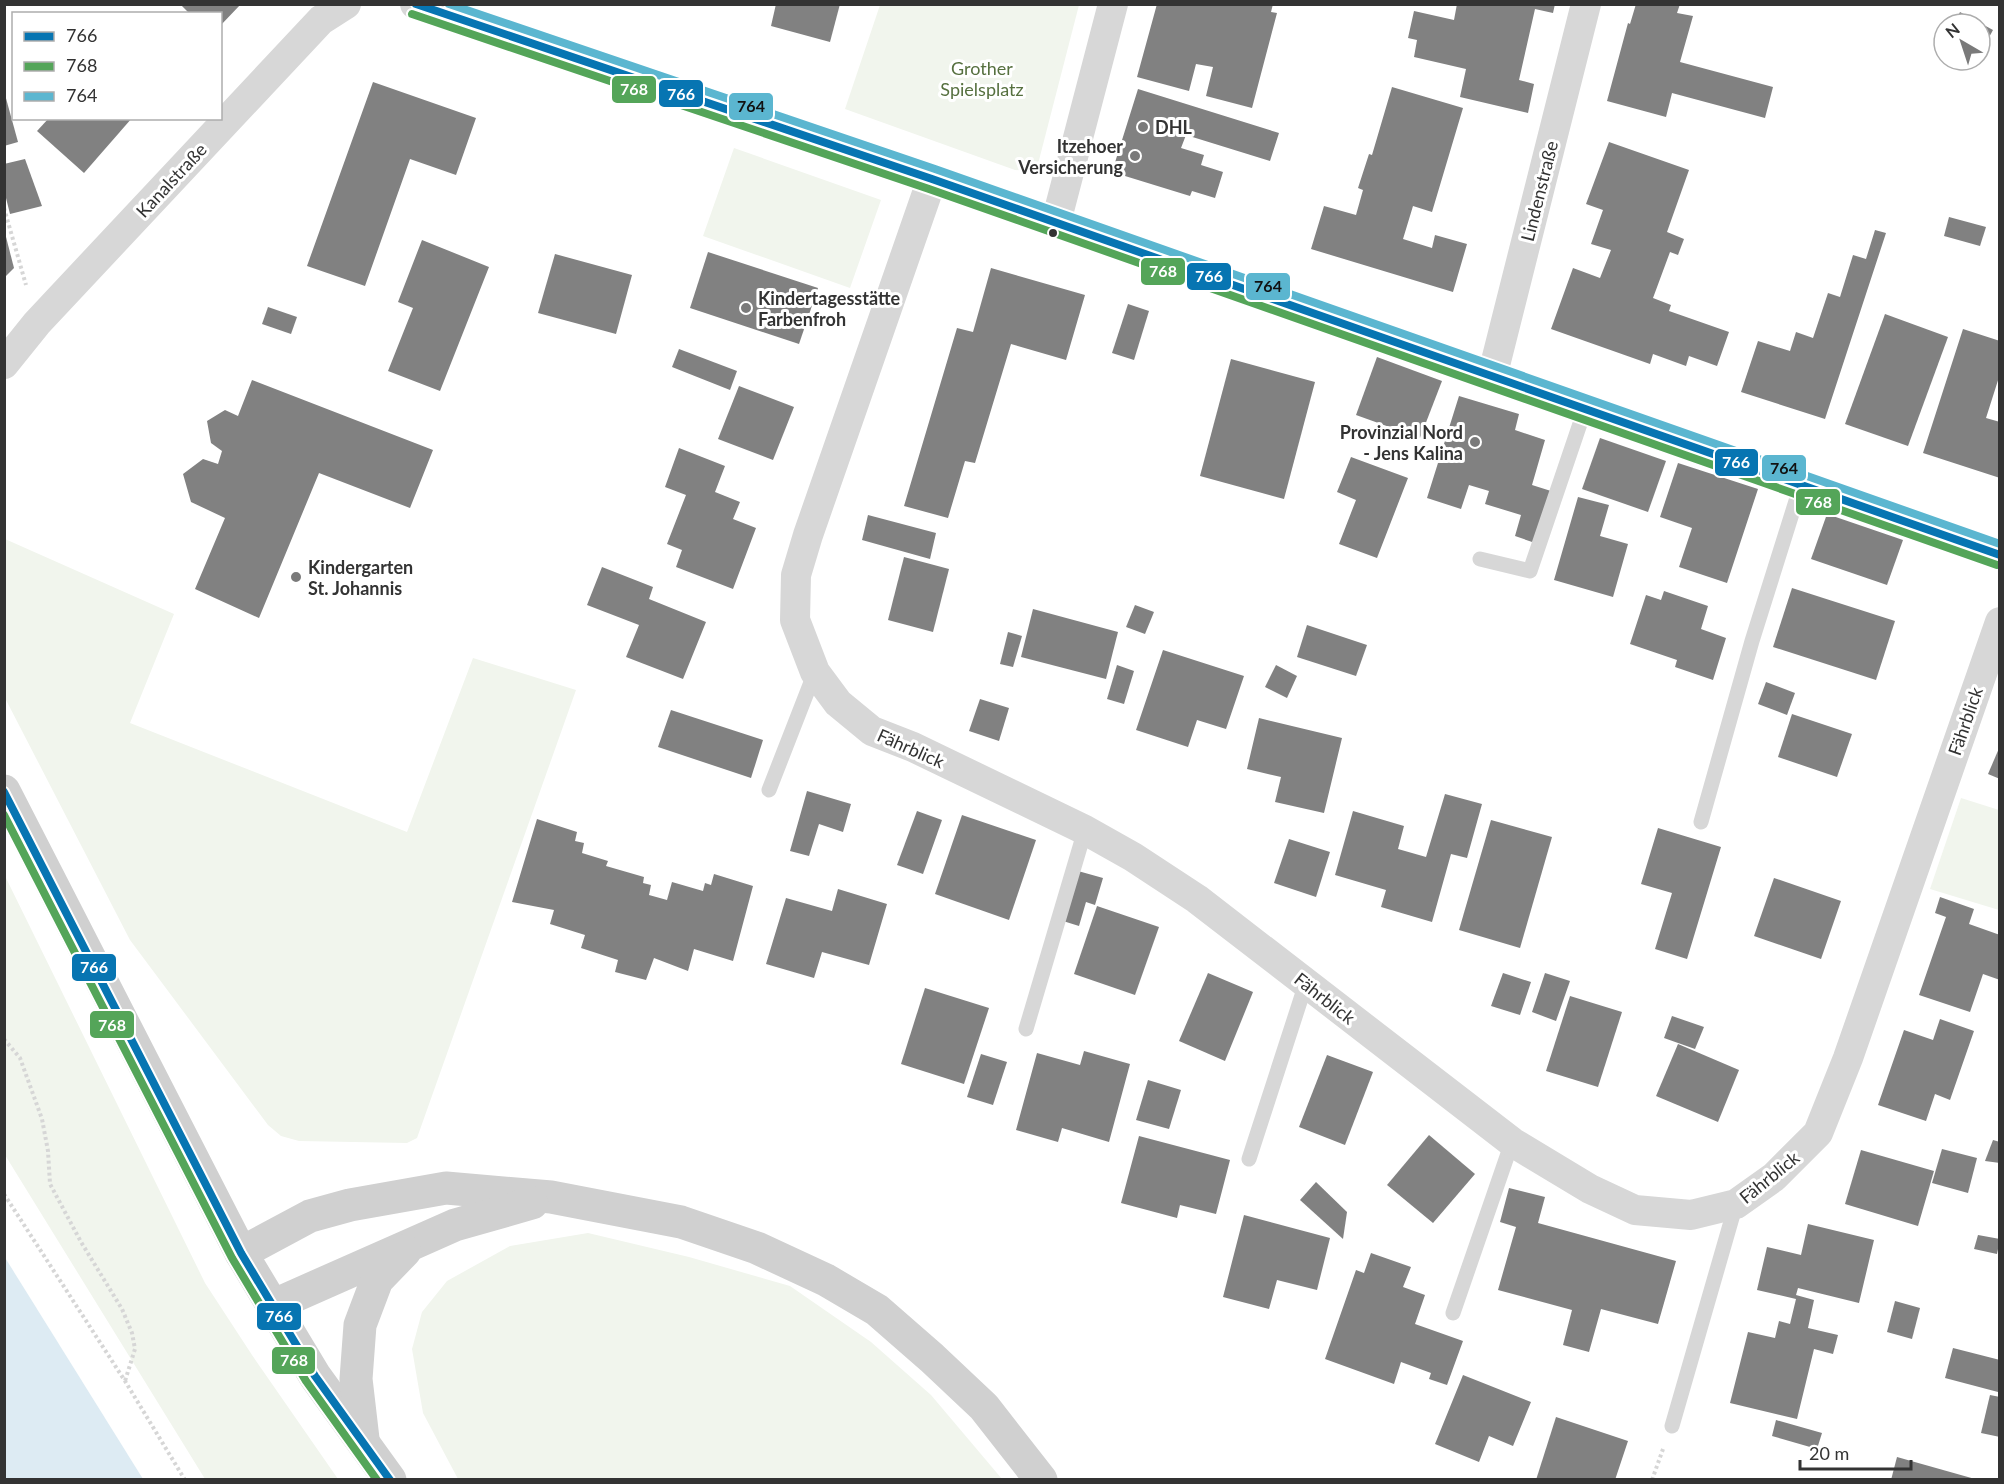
<svg xmlns="http://www.w3.org/2000/svg" width="2004" height="1484" font-family="Lato,sans-serif">
  <style>
    .green { fill: #f1f5ed }
    .water { fill: #ddebf3 }
    .building { fill: #818181 }
    .lines { fill: none; stroke-linecap: round; stroke-linejoin: round }
    .path { stroke: #d6d6d6; stroke-width: 4; stroke-dasharray: 3 3; stroke-linecap: butt }
    .lane { stroke: #d7d7d7; stroke-width: 15 }
    .street { stroke: #d7d7d7; stroke-width: 30 }
    .secondary { stroke: #d0d0d0; stroke-width: 33 }
    .bus-1-casing { stroke: #fff; stroke-width: 12 }
    .bus-2-casing { stroke: #fff; stroke-width: 12 }
    .bus-3-casing { stroke: #fff; stroke-width: 12 }
    .bus-1 { stroke: #0775b2; stroke-width: 8 }
    .bus-2 { stroke: #54a559; stroke-width: 8 }
    .bus-3 { stroke: #5bb6d0; stroke-width: 8 }
    .poi-dot { fill: #7a7a7a; stroke: #fff; stroke-width: 2 }
    .bus-dot { fill: #333; stroke: #fff; stroke-width: 2 }
    .labels { text-anchor: middle; dominant-baseline: central; stroke-width: 6; stroke-linejoin: round; paint-order: stroke }
    .park-label { font-size: 18px; fill: #56703f; stroke: #fff }
    .poi-label { font-size: 18px; font-weight: bold; fill: #333; stroke: #fff; text-anchor: start }
    .street-label { font-size: 18px; fill: #333; stroke: #fff }
    .line-badge { stroke: #fff; stroke-width: 2 }
    .badge-label { font-size: 16px; text-anchor: middle; font-weight: bold; fill: #fff }
    .pale-badge-label { font-size: 16px; text-anchor: middle; font-weight: bold; fill: #111 }
  </style>
  <rect width="100%" height="100%" fill="#fff"/>
  <g class="green">
    <path d="M880 5H1079L1038 164 1030 171 1015 170 845 109Z"/>
    <path d="M734 148 881 200 850 288 703 236Z"/>
    <path d="M5 539 174 614 130 723 407 832 473 658 576 690 417 1138 407 1143 299 1141 281 1136 268 1125 130 940 5 698Z"/>
    <path d="M1961 798 1999 810V910L1930 889Z"/>
    <path d="M5 876 205 1283 252 1355 338 1479H205L5 1155Z"/>
    <path d="M588 1233 689 1257 790 1286 871 1342 931 1395 1002 1479H458L423 1413 412 1349 422 1312 447 1281 510 1246Z"/>
  </g>
  <path class="water" d="M4 1256 143 1479H5Z"/>
  <g class="building">
    <path d="M180 4H241L220 26V14H190Z"/>
    <path d="M776 4H840L830 42 771 26Z"/>
    <path d="M1157 4H1273L1271 12 1277 13 1252 108 1206 96 1213 67 1196 64 1189 91 1137 77Z"/>
    <path d="M1457 4H1555L1553 13 1535 9 1519 80 1534 84 1528 113 1460 97 1466 69 1414 57 1417 40 1408 38 1414 11 1454 20Z"/>
    <path d="M1636 4H1680L1677 13 1693 16 1680 62 1773 87 1765 118 1672 93 1666 117 1607 101 1628 23 1630 24Z"/>
    <path d="M1960 12 1993 30 1980 54V24H1954Z"/>
    <path d="M373 82 476 118 456 175 410 159 365 286 307 266Z"/>
    <path d="M1392 87 1463 108 1432 212 1413 206 1403 239 1432 248 1435 235 1467 244 1453 292 1311 249 1324 206 1356 215 1363 190 1358 188 1369 154 1372 155Z"/>
    <path d="M1138 89 1279 133 1270 161 1186 135 1181 148 1204 155 1201 165 1223 172 1215 198 1192 191 1190 196 1112 172Z"/>
    <path d="M4 91 18 142 4 146Z"/>
    <path d="M49 118H132L84 173 37 131Z"/>
    <path d="M1609 142 1689 170 1667 232 1684 239 1678 255 1670 252 1653 298 1671 305 1669 311 1729 332 1717 366 1689 356 1686 366 1653 354 1650 364 1551 329 1573 268 1600 278 1611 250 1591 244 1603 210 1586 204Z"/>
    <path d="M25 159 42 206 10 214 4 190V164Z"/>
    <path d="M1949 217 1986 227 1980 246 1944 236Z"/>
    <path d="M1875 230 1886 233 1825 419 1741 392 1758 341 1790 351 1796 332 1813 338 1828 293 1840 297 1853 255 1866 259Z"/>
    <path d="M5 233 14 268 5 277Z"/>
    <path d="M422 240 489 267 440 391 388 371 413 308 398 302Z"/>
    <path d="M708 252 818 288 799 344 690 308Z"/>
    <path d="M555 254 632 275 616 334 538 313Z"/>
    <path d="M991 268 1085 295 1066 360 1011 344 975 463 965 461 948 518 904 506 957 328 973 332Z"/>
    <path d="M1128 304 1149 311 1134 360 1112 353Z"/>
    <path d="M268 307 297 317 291 334 262 324Z"/>
    <path d="M1885 314 1948 337 1908 446 1845 424Z"/>
    <path d="M1963 329 2000 341V374L1986 418 2000 422V478L1923 453Z"/>
    <path d="M679 349 737 371 730 390 672 367Z"/>
    <path d="M1377 357 1442 381 1420 438 1356 415Z"/>
    <path d="M1231 359 1315 382 1284 499 1200 476Z"/>
    <path d="M252 380 433 450 410 508 319 473 259 618 195 589 225 518 191 502 183 474 203 459 218 464 222 451 211 443 207 421 225 410 238 416Z"/>
    <path d="M739 386 794 407 773 460 718 439Z"/>
    <path d="M1459 396 1519 414 1515 430 1545 440 1532 485 1551 491 1535 543 1515 536 1521 515 1485 504 1489 491 1469 485 1461 509 1427 498Z"/>
    <path d="M1600 438 1666 461 1648 512 1582 489Z"/>
    <path d="M679 448 725 466 715 492 740 502 733 519 756 528 733 589 676 567 682 550 667 544 686 495 665 487Z"/>
    <path d="M1351 457 1408 478 1377 558 1339 544 1356 500 1337 492Z"/>
    <path d="M1678 463 1758 489 1727 583 1679 567 1692 528 1660 517Z"/>
    <path d="M1578 497 1609 505 1600 536 1628 544 1613 597 1554 580Z"/>
    <path d="M1827 514 1903 540 1887 585 1811 559Z"/>
    <path d="M868 515 936 533 930 559 862 540Z"/>
    <path d="M904 557 949 569 933 632 888 620Z"/>
    <path d="M602 567 653 587 649 599 706 622 683 679 626 657 639 625 587 605Z"/>
    <path d="M1792 588 1895 621 1876 680 1773 647Z"/>
    <path d="M1664 591 1708 606 1701 629 1726 638 1713 680 1675 667 1677 660 1630 644 1646 595 1661 600Z"/>
    <path d="M1135 605 1154 612 1145 634 1126 627Z"/>
    <path d="M1033 609 1118 632 1106 679 1021 657Z"/>
    <path d="M1307 625 1367 645 1356 676 1297 657Z"/>
    <path d="M1008 632 1022 636 1013 667 1000 664Z"/>
    <path d="M1163 650 1244 676 1226 729 1197 720 1188 747 1136 730Z"/>
    <path d="M1117 665 1134 671 1124 704 1107 699Z"/>
    <path d="M1276 665 1297 676 1287 698 1265 687Z"/>
    <path d="M1766 682 1795 693 1787 715 1758 704Z"/>
    <path d="M980 699 1009 708 999 741 969 731Z"/>
    <path d="M671 710 763 740 751 778 658 747Z"/>
    <path d="M1792 714 1852 734 1837 777 1778 757Z"/>
    <path d="M1259 718 1342 738 1324 813 1275 802 1281 777 1247 769Z"/>
    <path d="M2000 746V779L1988 774Z"/>
    <path d="M807 791 851 804 843 832 819 824 809 856 790 851Z"/>
    <path d="M1445 794 1482 804 1467 858 1451 854 1432 922 1381 907 1386 890 1335 875 1353 811 1404 826 1398 849 1426 857Z"/>
    <path d="M917 811 942 820 923 874 897 865Z"/>
    <path d="M962 815 1036 840 1009 920 935 894Z"/>
    <path d="M537 819 577 832 575 841 584 843 582 853 608 861 606 866 644 877 643 883 651 885 649 895 667 900 672 882 703 891 705 883 711 885 714 874 753 886 733 961 694 949 688 971 654 958 646 980 615 972 618 960 581 948 585 935 550 924 554 910 512 902Z"/>
    <path d="M1491 820 1552 837 1520 948 1459 930Z"/>
    <path d="M1658 828 1721 847 1687 959 1655 949 1672 893 1641 884Z"/>
    <path d="M1289 839 1330 852 1316 897 1274 883Z"/>
    <path d="M1078 871 1103 878 1095 905 1086 902 1079 926 1063 921Z"/>
    <path d="M1774 878 1841 901 1821 959 1754 936Z"/>
    <path d="M838 889 887 904 869 965 822 952 814 978 766 964 786 898 832 911Z"/>
    <path d="M1940 897 1974 909 1969 924 2000 935V980L1983 974 1970 1012 1919 995 1946 917 1935 913Z"/>
    <path d="M1097 906 1159 927 1135 995 1074 974Z"/>
    <path d="M1208 973 1253 992 1225 1061 1179 1041Z"/>
    <path d="M1503 973 1531 982 1520 1015 1491 1006Z"/>
    <path d="M1545 973 1570 981 1556 1021 1532 1012Z"/>
    <path d="M925 988 989 1008 964 1084 901 1064Z"/>
    <path d="M1570 996 1622 1012 1598 1087 1546 1071Z"/>
    <path d="M1672 1016 1704 1027 1695 1049 1664 1038Z"/>
    <path d="M1940 1019 1974 1031 1950 1100 1935 1094 1926 1121 1878 1105 1904 1030 1933 1040Z"/>
    <path d="M1678 1044 1739 1070 1718 1122 1656 1096Z"/>
    <path d="M1084 1051 1130 1064 1109 1142 1062 1128 1058 1142 1016 1130 1037 1053 1080 1065Z"/>
    <path d="M981 1054 1007 1062 993 1105 967 1097Z"/>
    <path d="M1327 1055 1373 1072 1345 1145 1299 1127Z"/>
    <path d="M1148 1080 1181 1090 1169 1129 1136 1120Z"/>
    <path d="M1429 1135 1475 1174 1433 1223 1387 1185Z"/>
    <path d="M1139 1136 1230 1160 1216 1214 1180 1205 1177 1218 1121 1203Z"/>
    <path d="M1993 1140 2000 1142V1163L1985 1161Z"/>
    <path d="M1942 1149 1977 1158 1968 1193 1932 1183Z"/>
    <path d="M1861 1150 1934 1171 1918 1226 1845 1204Z"/>
    <path d="M1316 1182 1347 1212 1343 1239 1300 1200Z"/>
    <path d="M1509 1188 1545 1197 1538 1223 1676 1261 1658 1324 1601 1309 1589 1352 1563 1345 1572 1310 1498 1290 1516 1227 1500 1222Z"/>
    <path d="M1244 1215 1330 1238 1317 1290 1277 1280 1269 1309 1223 1297Z"/>
    <path d="M1808 1224 1874 1240 1859 1303 1798 1288 1796 1295 1814 1300 1808 1328 1838 1335 1833 1354 1814 1349 1797 1419 1730 1403 1748 1332 1775 1338 1779 1321 1790 1324 1796 1299 1757 1290 1767 1247 1801 1255Z"/>
    <path d="M1978 1235 2000 1239 1997 1254 1974 1249Z"/>
    <path d="M1371 1253 1411 1267 1403 1287 1425 1295 1415 1324 1463 1341 1447 1385 1429 1379 1431 1373 1401 1362 1394 1384 1325 1359 1356 1270 1364 1273Z"/>
    <path d="M1895 1301 1920 1308 1912 1339 1887 1332Z"/>
    <path d="M1953 1348 2000 1360 1998 1392 1945 1378Z"/>
    <path d="M1463 1375 1531 1402 1513 1446 1489 1436 1479 1462 1435 1444Z"/>
    <path d="M1990 1395 2000 1397V1437L1981 1433Z"/>
    <path d="M1556 1417 1628 1441 1615 1480H1536Z"/>
    <path d="M1776 1420 1822 1433 1817 1449 1772 1436Z"/>
    <path d="M1897 1457 1975 1479V1480H1891Z"/>
  </g>
  <g class="lines">
    <g class="path">
      <path d="M4 208 26 285"/>
      <path d="M4 1039 20 1058 42 1119 48 1151 50 1184 81 1242 122 1309 132 1333 135 1349 125 1381"/>
      <path d="M4 1194 125 1381 185 1480"/>
      <path d="M1652 1480 1663 1449"/>
    </g>
    <g class="lane">
      <path d="M1480 559 1530 571 1585 409"/>
      <path d="M769 790 815 672"/>
      <path d="M1701 822 1752 641 1801 485"/>
      <path d="M1026 1029 1085 830"/>
      <path d="M1249 1159 1306 983"/>
      <path d="M1453 1313 1512 1142"/>
      <path d="M1672 1426 1736 1204"/>
    </g>
    <g class="street">
      <path d="M415 4 932 179 2000 555"/>
      <path d="M932 179 808 535 796 575 795 620 815 672 838 703 872 731 913 747 1085 830 1133 857 1197 899 1512 1142 1590 1189 1635 1210 1691 1215 1736 1204 1774 1177 1818 1133 1848 1058 2000 622"/>
      <path d="M1056 222 1113 4"/>
      <path d="M4 364 37 323 321 20 346 4"/>
      <path d="M1492 377 1586 4"/>
    </g>
    <g class="secondary">
      <path d="M4 791 241 1253 315 1376 390 1480"/>
      <path d="M241 1253 310 1216 350 1205 446 1188 551 1197 681 1222 757 1248 826 1280 877 1310 932 1358 984 1407 1041 1480"/>
      <path d="M272 1306 455 1225 532 1203"/>
      <path d="M363 1439 356 1379 360 1325 377 1280 405 1251"/>
    </g>
    <g class="bus-1-casing">
      <g id="bus-1">
        <path d="M416 4 932 179 2000 555"/>
        <path d="M4 792 241 1253 315 1376 390 1480"/>
      </g>
    </g>
    <g class="bus-2-casing">
      <g id="bus-2">
        <path d="M412 14 929 189 1997 565"/>
        <path d="M4 815 232 1258 306 1381 377 1480"/>
      </g>
    </g>
    <g class="bus-3-casing">
      <path id="bus-3" d="M449 4 935 169 2000 544"/>
    </g>
    <use href="#bus-1" class="bus-1"/>
    <use href="#bus-2" class="bus-2"/>
    <use href="#bus-3" class="bus-3"/>
  </g>
  <g class="poi-dot">
    <circle cx="1143" cy="127" r="6"/>
    <circle cx="1135" cy="156" r="6"/>
    <circle cx="746" cy="308" r="6"/>
    <circle cx="1475" cy="442" r="6"/>
    <circle cx="296" cy="577" r="6"/>
  </g>
  <circle class="bus-dot" cx="1053" cy="233" r="5"/>
  <g class="labels">
    <g class="park-label">
      <text x="982" y="68">Grother<tspan x="982" dy="21">Spielsplatz</tspan></text>
    </g>
    <g class="poi-label">
      <text x="1155" y="127">DHL</text>
      <text x="1123" y="146" text-anchor="end">Itzehoer<tspan x="1123" dy="21">Versicherung</tspan></text>
      <text x="758" y="298">Kindertagesstätte<tspan x="758" dy="21">Farbenfroh</tspan></text>
      <text x="1463" y="432" text-anchor="end">Provinzial Nord<tspan x="1463" dy="21">- Jens Kalina</tspan></text>
      <text x="308" y="567">Kindergarten<tspan x="308" dy="21">St. Johannis</tspan></text>
    </g>
    <g class="street-label">
      <text transform="translate(171 180) rotate(-47)">Kanalstraße</text>
      <text transform="translate(1539 191) rotate(-76)">Lindenstraße</text>
      <text transform="translate(1965 721) rotate(-71)">Fährblick</text>
      <text transform="translate(911 748) rotate(24)">Fährblick</text>
      <text transform="translate(1325 998) rotate(38)">Fährblick</text>
      <text transform="translate(1769 1177) rotate(-39)">Fährblick</text>
    </g>
  </g>
  <g class="line-badge">
    <rect x="611" y="75" width="46" height="29" rx="6" fill="#54a559"/>
    <rect x="658" y="79" width="46" height="29" rx="6" fill="#0775b2"/>
    <rect x="728" y="92" width="46" height="29" rx="6" fill="#5bb6d0"/>
    <rect x="1140" y="257" width="46" height="29" rx="6" fill="#54a559"/>
    <rect x="1186" y="262" width="46" height="29" rx="6" fill="#0775b2"/>
    <rect x="1245" y="272" width="46" height="29" rx="6" fill="#5bb6d0"/>
    <rect x="1714" y="448" width="45" height="29" rx="6" fill="#0775b2"/>
    <rect x="1761" y="454" width="46" height="28" rx="6" fill="#5bb6d0"/>
    <rect x="1795" y="488" width="46" height="28" rx="6" fill="#54a559"/>
    <rect x="71" y="953" width="46" height="29" rx="6" fill="#0775b2"/>
    <rect x="89" y="1010" width="46" height="29" rx="6" fill="#54a559"/>
    <rect x="256" y="1302" width="46" height="29" rx="6" fill="#0775b2"/>
    <rect x="271" y="1346" width="45" height="29" rx="6" fill="#54a559"/>
  </g>
  <g class="badge-label">
    <text x="634" y="95">768</text>
    <text x="681" y="100">766</text>
    <text x="1163" y="277">768</text>
    <text x="1209" y="282">766</text>
    <text x="1736" y="468">766</text>
    <text x="1818" y="508">768</text>
    <text x="94" y="973">766</text>
    <text x="112" y="1031">768</text>
    <text x="279" y="1322">766</text>
    <text x="294" y="1366">768</text>
  </g>
  <g class="pale-badge-label">
    <text x="751" y="112">764</text>
    <text x="1268" y="292">764</text>
    <text x="1784" y="474">764</text>
  </g>
  <rect width="2004" height="1484" fill="none" stroke="#333333" stroke-width="12"/>
  <rect x="12" y="12" width="210" height="108" fill="#ffffff" stroke="#adadad" stroke-width="1.5"/>
  <rect x="24" y="32" width="30" height="9" fill="#0775b2" stroke="#adadad" stroke-width="1.5"/>
  <text x="66" y="42" font-size="18" fill="#333333">766</text>
  <rect x="24" y="62" width="30" height="9" fill="#54a559" stroke="#adadad" stroke-width="1.5"/>
  <text x="66" y="72" font-size="18" fill="#333333">768</text>
  <rect x="24" y="92" width="30" height="9" fill="#5bb6d0" stroke="#adadad" stroke-width="1.5"/>
  <text x="66" y="102" font-size="18" fill="#333333">764</text>
  <g transform="translate(1962 42) rotate(321)"><circle r="28" fill="#ffffff" stroke="#adadad" stroke-width="1.5"/>
  <path d="M0-4.5L10 22L0 15L-10 22Z" fill="#7a7a7a"/>
  <text y="-9" font-size="16" font-weight="bold" text-anchor="middle" fill="#333333">N</text>
  </g>
  <path d="M1800 1460v9h111v-9" fill="none" stroke="#333333" stroke-width="3"/>
  <text x="1809" y="1460" font-size="18" fill="#333333" stroke="#ffffff" stroke-width="4.5" paint-order="stroke">20 m</text>
</svg>
